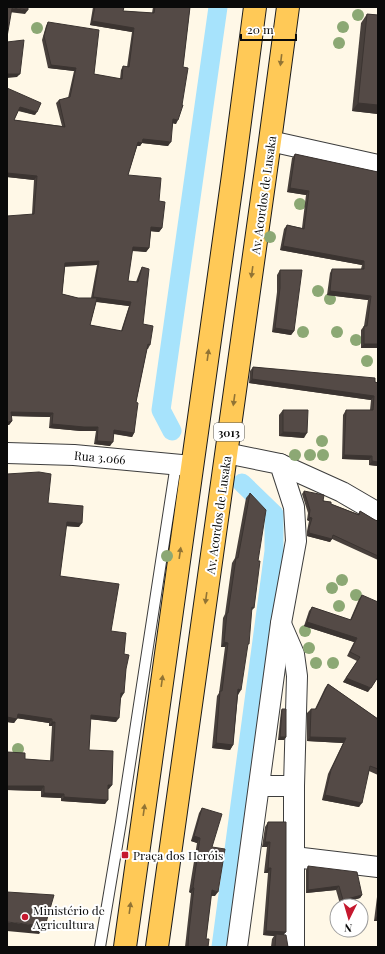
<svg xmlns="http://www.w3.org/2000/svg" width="385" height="954" font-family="'Playfair Display',serif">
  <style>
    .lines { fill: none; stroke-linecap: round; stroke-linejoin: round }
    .stream { stroke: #28a0d9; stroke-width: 5.5 }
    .canal { stroke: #a7e3fc; stroke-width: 19 }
    .service-casing { stroke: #3d3d3d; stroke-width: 12 }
    .minor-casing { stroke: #3d3d3d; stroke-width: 22 }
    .primary-casing { stroke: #1b1b1b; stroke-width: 24 }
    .service { stroke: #fff; stroke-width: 10 }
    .minor { stroke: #fff; stroke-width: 20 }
    .primary { stroke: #ffc957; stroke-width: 22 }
    .tree { fill: #8ca874 }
    .wall { fill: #48403c; fill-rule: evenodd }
    .shaded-wall { fill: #3b3431 }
    .building { fill: #544a46; stroke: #3b3431; fill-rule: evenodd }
    .oneway { fill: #917334 }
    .poi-dot { fill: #c5182e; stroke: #fff; stroke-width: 1.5 }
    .labels { text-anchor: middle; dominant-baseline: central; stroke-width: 4; stroke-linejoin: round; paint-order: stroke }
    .shield { fill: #fff; stroke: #545454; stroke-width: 1 }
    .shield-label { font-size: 11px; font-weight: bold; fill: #0a0a0a }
    .street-label { font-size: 12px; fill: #0a0a0a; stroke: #fff }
    .poi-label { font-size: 12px; fill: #0a0a0a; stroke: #fff; text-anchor: start }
  </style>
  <rect width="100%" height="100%" fill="#fff8e7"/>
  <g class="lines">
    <path class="stream" d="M221 947 274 551V514L242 483"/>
    <g class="canal">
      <path d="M172 431 161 410 218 7"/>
      <path d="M221 947 274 551V514L242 483"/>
    </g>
    <g class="service-casing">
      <path id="service" d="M100 947 121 822 176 464"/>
    </g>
    <g class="minor-casing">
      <g id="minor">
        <path d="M270 141 378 165"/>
        <path d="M7 453 74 455 192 466"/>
        <path d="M226 453 280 464 294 507 296 541 281 623 237 947"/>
        <path d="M280 464 342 492 378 513"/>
        <path d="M281 624 294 654 297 676 294 786V947"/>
        <path d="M259 786H294"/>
        <path d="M294 857 378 867"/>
      </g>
    </g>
    <g class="primary-casing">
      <g id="primary">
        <path d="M125 947 233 175 255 7"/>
        <path d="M157 947 270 141 288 7"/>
      </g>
    </g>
    <use href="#service" class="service"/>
    <use href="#minor" class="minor"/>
    <use href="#primary" class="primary"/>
  </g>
  <g class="tree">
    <circle cx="358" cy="15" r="6"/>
    <circle cx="343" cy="27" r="6"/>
    <circle cx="37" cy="28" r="6"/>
    <circle cx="339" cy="43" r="6"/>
    <circle cx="300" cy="204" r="6"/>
    <circle cx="270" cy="237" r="6"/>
    <circle cx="318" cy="291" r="6"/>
    <circle cx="330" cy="299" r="6"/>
    <circle cx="303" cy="332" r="6"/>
    <circle cx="337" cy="332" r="6"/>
    <circle cx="356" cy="340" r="6"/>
    <circle cx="367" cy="361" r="6"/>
    <circle cx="322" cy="441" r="6"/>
    <circle cx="295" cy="455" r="6"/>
    <circle cx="310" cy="455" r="6"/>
    <circle cx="323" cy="455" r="6"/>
    <circle cx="167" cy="556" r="6"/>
    <circle cx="342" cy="580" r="6"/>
    <circle cx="332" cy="588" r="6"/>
    <circle cx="356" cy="595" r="6"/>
    <circle cx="339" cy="606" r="6"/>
    <circle cx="305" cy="631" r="6"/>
    <circle cx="309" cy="648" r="6"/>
    <circle cx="316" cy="663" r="6"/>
    <circle cx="333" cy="663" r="6"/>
    <circle cx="18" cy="749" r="6"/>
  </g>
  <g class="wall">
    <path d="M93 7H124L123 11 152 13 153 7H190L176 124 173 123 168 146 142 143 140 146H137L128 175 159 201 162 228 159 232 151 231 149 248 146 252 132 251 128 281 136 282 140 271 142 267 143 324 150 345 148 349H147L136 402 134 433 132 437 113 434 110 446 94 444 96 431H81L49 428 50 417 11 416 12 421 9 425 32 214 34 180 7 177V88L35 115 18 111 14 120 62 126 56 103 59 100 68 98 74 71 48 68 42 40 46 26 48 22 94 74 120 79 121 70 123 66 127 67 132 32 90 25ZM97 265 91 298H78L62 294 65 266ZM96 302 129 306 121 331 90 325Z"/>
    <path d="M367 14 378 15V114L352 111 361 23Z"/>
    <path d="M295 154 378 172V348H361V330L364 326 368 300 327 295 330 273 332 269H361L362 265 280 250 284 229 287 225 302 228 306 195 287 192 292 158Z"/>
    <path d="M280 270 294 331 291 335 272 332 277 292V275Z"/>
    <path d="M253 367 375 382 378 383V466L369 465V460L342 459 343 415 346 410H370L371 400 249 383 250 371Z"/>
    <path d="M283 410 304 438 279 436V415Z"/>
    <path d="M7 474 48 503 79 527 66 526 60 576 111 631 124 654 126 669 121 698 120 697 116 722 90 719 89 750 112 785 108 789 105 804 61 801V798L41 797V791L7 790V752L25 759 50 761 52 726H49V723L17 718 14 723 7 722Z"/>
    <path d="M304 491 331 504 358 514 360 511 375 520 378 521V560L332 539 330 542 307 536V531L309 521 307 520 308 513 302 494Z"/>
    <path d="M250 493 258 561 254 608 251 611 247 646 238 695 233 745 230 750 212 748 217 696 219 693 225 647H221L223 618 225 614 232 563 235 558 246 498Z"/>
    <path d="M362 595 368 692 343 682 357 661 347 656 354 642 304 626 309 611 312 607 350 620 359 599Z"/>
    <path d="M328 684 378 719V775L369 771 359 807 322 800 328 774 343 743 307 741V713L311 709H315L325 688Z"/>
    <path d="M282 709 286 737 284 740H278L281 711Z"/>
    <path d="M202 808 212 847 215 896H211L206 939 208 947H185L191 893 189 892 197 843 191 841 199 813Z"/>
    <path d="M268 822 286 932 283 935 288 947H271L272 939 274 936 263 935 268 873H264L267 847H262L265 827Z"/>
    <path d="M308 866 362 895 360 898 340 904 336 890 306 893V870Z"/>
    <path d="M378 889V921H374Z"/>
  </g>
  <g class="shaded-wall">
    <path d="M12 8 28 10 25 14 9 12Z"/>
    <path d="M92 21 134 28 132 32 90 25Z"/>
    <path d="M51 65 76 68 74 71 48 68Z"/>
    <path d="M7 74H20L17 77 7 78Z"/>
    <path d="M358 103 378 105V114L352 111Z"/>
    <path d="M20 107 37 112 35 115 17 110Z"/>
    <path d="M173 119 178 120 176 124 171 123Z"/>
    <path d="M143 139 171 142 168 146 142 143 140 146H135L138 142Z"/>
    <path d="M7 173 37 176 34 180 7 177Z"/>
    <path d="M290 188 309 191 306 195 287 192Z"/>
    <path d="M151 227 162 228 159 232 148 231Z"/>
    <path d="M283 246 364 261 362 265 280 250Z"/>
    <path d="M133 247 149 248 146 252 130 250Z"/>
    <path d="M99 261 97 265 63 267 65 263Z"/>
    <path d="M330 291 371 296 368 300 327 295Z"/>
    <path d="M93 297 131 302 129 306 91 301Z"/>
    <path d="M275 328 294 331 291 335 272 332Z"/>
    <path d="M364 344H378V348H361Z"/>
    <path d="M252 379 374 396 371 400 249 383Z"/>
    <path d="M11 412 53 413 50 417 9 416Z"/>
    <path d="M12 421 9 425H7V422Z"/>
    <path d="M52 424 98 427 96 431H81L49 428Z"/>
    <path d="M114 430 134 433 132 437 111 433Z"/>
    <path d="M283 432 307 433 304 438 279 436Z"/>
    <path d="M97 441 113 442 110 446 94 444Z"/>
    <path d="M344 455 372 456 369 460 342 459Z"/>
    <path d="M372 461 378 462V466L369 465Z"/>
    <path d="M309 517 312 518 309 521 307 520Z"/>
    <path d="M67 522 82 523 79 527 64 526Z"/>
    <path d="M309 533 332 539 330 542 307 536Z"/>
    <path d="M307 622 357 638 354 642 304 626Z"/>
    <path d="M224 642 228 643 225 647H221Z"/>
    <path d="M346 678 371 688 368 692 343 682Z"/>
    <path d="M238 689 241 690 238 695 235 694Z"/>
    <path d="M121 693H124L121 698 118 697Z"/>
    <path d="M18 714 52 719 49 723 15 718Z"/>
    <path d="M91 715 119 718 116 722 88 719Z"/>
    <path d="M7 717 17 719 14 723 7 722Z"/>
    <path d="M52 722H55L52 726H49Z"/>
    <path d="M280 737H286L284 740H278Z"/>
    <path d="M310 737 346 738 343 743 307 741Z"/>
    <path d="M216 743 233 745 230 750 212 748Z"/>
    <path d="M108 785H112L109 789H105Z"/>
    <path d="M7 786H44L41 791 7 790Z"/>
    <path d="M44 793 64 794 61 798 41 797Z"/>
    <path d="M325 795 362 803 359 807 322 800Z"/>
    <path d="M64 797 108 800 105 804 61 801Z"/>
    <path d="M194 836 200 838 197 843 191 841Z"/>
    <path d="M265 842H270L267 847H262Z"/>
    <path d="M268 868H271L268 873H264Z"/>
    <path d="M339 886 336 890 306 893 308 890Z"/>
    <path d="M193 887 194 888 191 893 189 892Z"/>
    <path d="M212 890 218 892 215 896 208 895Z"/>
    <path d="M362 895 360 898 340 904 343 900Z"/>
    <path d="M377 916H378V921H374Z"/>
    <path d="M7 922 45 926 39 934 7 931Z"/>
    <path d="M266 931 286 932 282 936 276 934 274 936 263 935Z"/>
  </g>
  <g class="building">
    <path d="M7 7H28V10L12 8 7 37Z"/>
    <path d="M95 7H124L123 11 154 13 155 7H190L183 67 188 68 182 105H183L178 120 173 119 171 142 143 139 142 143 138 142 128 175 161 178 159 201 165 202 162 228 151 227 149 248 133 247 128 281 138 282 142 267 149 269 143 324 153 326 150 345 148 344 136 402 138 403 134 433 114 430 113 442 97 441 98 427H84L52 424 53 413 11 412 12 421 7 422V216L34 214 37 176 7 173V88L41 103 37 112 20 107 14 120 65 127 59 100 70 97 76 68 51 65 44 36 48 22 99 30 94 74 122 79 123 66 129 67 134 28 92 21ZM99 261 93 297 131 302 122 331 90 325 97 298H78L62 294 65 263Z"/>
    <path d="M367 14 378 15V105L358 103Z"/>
    <path d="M24 40 20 74H7V42Z"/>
    <path d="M295 154 378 172V344H364V326H367L371 296 330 291 332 269H364V261L283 246 287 225 304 229 309 191 290 188Z"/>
    <path d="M280 270H302L294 331 275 328 280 288Z"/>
    <path d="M253 367 375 378V382L378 383V462L372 461V456L344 455 346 410H373L374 396 252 379Z"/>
    <path d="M283 410H308L307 433 283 432Z"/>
    <path d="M39 472 51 474 48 503 83 506 82 523 67 522 60 576 119 584 111 631 126 633 124 654 129 655 126 669 124 693H121L119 718 91 715 89 750 113 751 112 785H108V800L64 797V794L44 793V786H7V752L25 753V759L53 761 55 722H52V719L18 714 17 719 7 717V474Z"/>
    <path d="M304 491 324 495 323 501 331 502V504L359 515 360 511 375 520 378 521V556L333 535 332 539 309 533V528L312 518 309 517 310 510Z"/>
    <path d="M250 493 266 510 258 561H260L254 608 252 607 249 644H248L241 690 238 689 233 745 216 743 220 691H222L228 643 224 642 227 613H228L236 558H238Z"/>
    <path d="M362 595 378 602V677L371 688 346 678 360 657 350 652 357 638 307 622 312 607 351 620Z"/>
    <path d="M328 684 378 719V769L370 766 362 803 325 795 331 770 346 738 310 737 311 709H316Z"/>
    <path d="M282 709H286V737H280Z"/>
    <path d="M202 808 222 814 212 847 225 849 218 892 212 890 206 939H209L208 947H188L189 931 194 888 193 887 200 838 194 836Z"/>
    <path d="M268 822H286V932L266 931 271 868H268L270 842H265Z"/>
    <path d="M308 866 357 872 362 895 343 900 339 886 308 890Z"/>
    <path d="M7 892 54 895 45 926 7 922Z"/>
    <path d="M276 934 286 935 288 947H275Z"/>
  </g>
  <defs><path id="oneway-solid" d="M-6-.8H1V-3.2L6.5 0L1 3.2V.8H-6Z"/></defs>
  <g class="oneway">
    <use href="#oneway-solid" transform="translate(281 60) rotate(97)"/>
    <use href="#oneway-solid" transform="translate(252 272) rotate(98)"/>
    <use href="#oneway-solid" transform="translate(208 355) rotate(-82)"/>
    <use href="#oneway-solid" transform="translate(234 400) rotate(98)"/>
    <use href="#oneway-solid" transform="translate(180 553) rotate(-82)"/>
    <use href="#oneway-solid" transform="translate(206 598) rotate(98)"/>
    <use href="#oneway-solid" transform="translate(162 681) rotate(-82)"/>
    <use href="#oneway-solid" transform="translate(144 810) rotate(-82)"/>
    <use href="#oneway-solid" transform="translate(130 908) rotate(-82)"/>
  </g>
  <g class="poi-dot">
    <rect x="121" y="851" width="8" height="8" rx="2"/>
    <circle cx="25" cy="917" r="4"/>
  </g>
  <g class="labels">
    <rect class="shield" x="214" y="423" width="30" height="18" rx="3"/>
    <g class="shield-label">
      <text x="229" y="432">3013</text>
    </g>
    <g class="street-label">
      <text transform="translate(263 195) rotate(-82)">Av. Acordos de Lusaka</text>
      <text transform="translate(100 457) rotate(5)">Rua 3.066</text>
      <text transform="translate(218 515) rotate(-82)">Av. Acordos de Lusaka</text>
    </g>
    <g class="poi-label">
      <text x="133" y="855">Praça dos Heróis</text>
      <text x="33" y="910">Ministério de<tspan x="33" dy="14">Agricultura</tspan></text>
    </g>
  </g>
  <rect width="385" height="954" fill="none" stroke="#0a0a0a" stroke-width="16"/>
  <g transform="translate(349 918) rotate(185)"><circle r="19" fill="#ffffff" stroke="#9d9d9d"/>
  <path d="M0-3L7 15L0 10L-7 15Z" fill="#c5182e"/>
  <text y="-6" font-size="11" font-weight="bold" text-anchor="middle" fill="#0a0a0a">N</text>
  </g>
  <path d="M241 34v6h55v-6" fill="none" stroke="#0a0a0a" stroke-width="2"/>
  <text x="247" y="34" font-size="12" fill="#0a0a0a" stroke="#ffffff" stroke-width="3" paint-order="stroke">20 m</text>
</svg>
